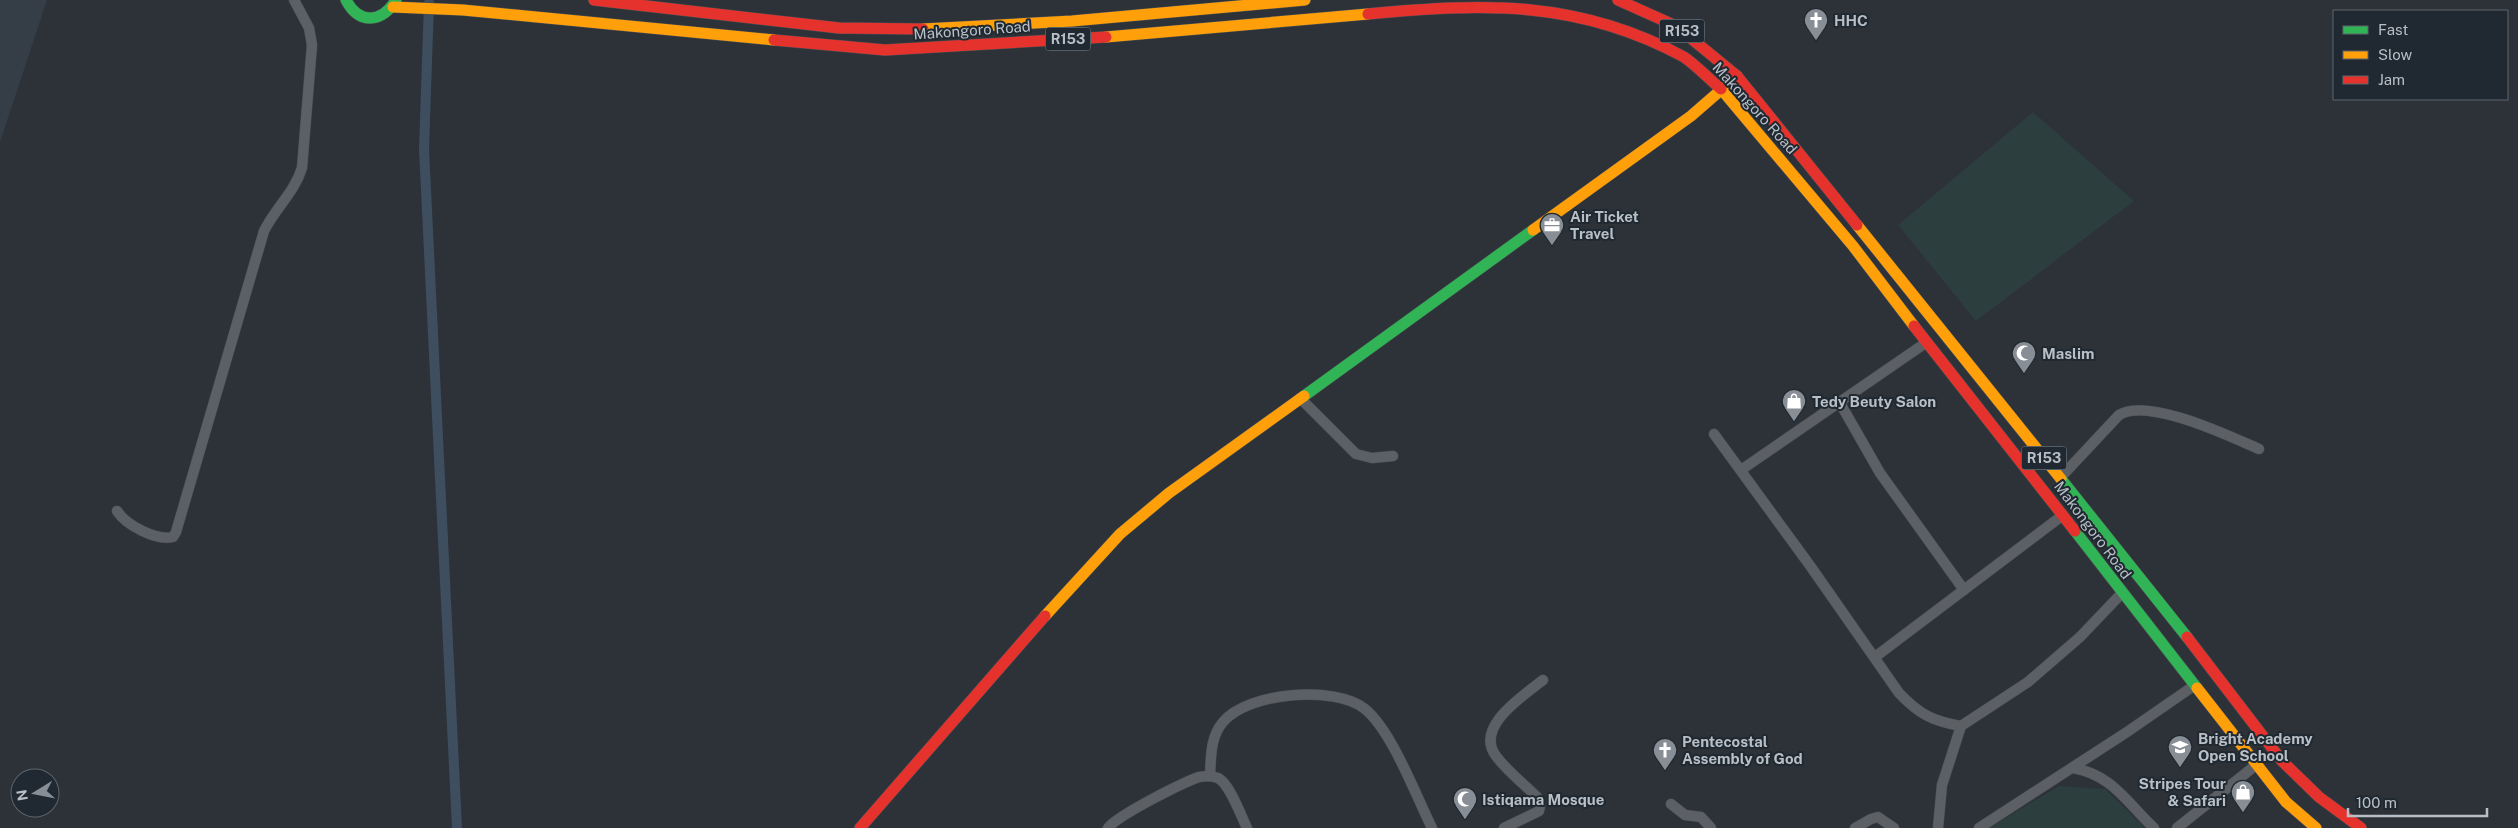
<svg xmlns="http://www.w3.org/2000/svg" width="2518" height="828" font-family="'Public Sans',sans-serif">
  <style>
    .airport { fill: #353d47 }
    .green { fill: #2d3e3e }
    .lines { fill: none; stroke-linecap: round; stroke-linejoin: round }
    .canal { stroke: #3e4e5f; stroke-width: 10 }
    .street-casing { stroke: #4a4e52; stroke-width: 11 }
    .fast-casing { stroke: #4a4f54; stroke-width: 12 }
    .slow-casing { stroke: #4a4f54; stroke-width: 12 }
    .jam-casing { stroke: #4a4f54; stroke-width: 12 }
    .street { stroke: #5c6065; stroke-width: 10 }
    .fast { stroke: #30b455; stroke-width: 11 }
    .slow { stroke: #ff9f0a; stroke-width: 11 }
    .jam { stroke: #e5322d; stroke-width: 11 }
    .labels { text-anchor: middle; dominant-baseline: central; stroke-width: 4; stroke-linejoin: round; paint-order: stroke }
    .shield { fill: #202931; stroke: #8a929a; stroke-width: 1 }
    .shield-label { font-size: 14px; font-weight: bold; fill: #b8bfc7 }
    .poi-label { font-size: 15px; font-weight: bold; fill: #b8bfc7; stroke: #202931; text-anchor: start }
    .street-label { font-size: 15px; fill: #b8bfc7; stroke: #202931 }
  </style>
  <rect width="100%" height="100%" fill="#2c3238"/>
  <path class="airport" d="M0 0H47L0 142Z"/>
  <g class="green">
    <path d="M2033 112 2134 201 1976 321 1898 225Z"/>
    <path d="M2059 786 2105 789 2145 828H1989Z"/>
  </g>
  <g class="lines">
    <path class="canal" d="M429 3 424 149 457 828"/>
    <g class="street-casing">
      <g id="street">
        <path d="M1300 398 1356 454 1372 458 1393 456"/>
        <path d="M1840 403 1880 473 1964 590"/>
        <path d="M1714 434 1811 567 1899 693C1919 714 1932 721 1961 726"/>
        <path d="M1741 470 1927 342"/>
        <path d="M2060 478 2119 415C2148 397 2229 436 2259 449"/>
        <path d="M117 511C126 525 156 541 173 537L176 532 264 231C276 207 294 193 302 168L312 45 309 28 294 0"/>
        <path d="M1875 657 2063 515"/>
        <path d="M2073 768C2113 775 2127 803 2154 828"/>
        <path d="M1210 776C1211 758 1210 737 1223 722 1248 692 1335 685 1365 709 1392 731 1416 796 1432 828"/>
        <path d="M1671 804 1685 815 1701 817 1711 828"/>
        <path d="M1108 828C1118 815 1182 783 1199 777 1205 776 1212 776 1218 778 1230 784 1241 816 1247 828"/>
        <path d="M1504 828 1539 811 1540 806 1537 797C1524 784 1507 771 1496 756 1474 727 1523 696 1543 680"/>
        <path d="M1855 828 1871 819 1878 817 1894 828"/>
        <path d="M1938 828 1942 785 1961 726 2028 682 2080 637 2122 593"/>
        <path d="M1979 828 2127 732 2195 685"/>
        <path d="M2177 828 2256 765"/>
      </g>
    </g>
    <g class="fast-casing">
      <g id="fast">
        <path d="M346 0C359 25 382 23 396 0"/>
        <path d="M1304 396 1533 230"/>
        <path d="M2061 479 2187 637"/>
        <path d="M2075 531 2197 688"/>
      </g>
    </g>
    <g class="slow-casing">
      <g id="slow">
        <path d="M393 7 463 10 774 40"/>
        <path d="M923 29 1072 21 1305 0"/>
        <path d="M1106 37 1368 14"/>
        <path d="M1721 89 1853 246 1914 326"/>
        <path d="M1857 225 2061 479"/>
        <path d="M1533 230 1691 116 1737 76"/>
        <path d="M1045 616 1120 534 1169 493 1304 396"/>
        <path d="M2197 688 2286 802 2316 828"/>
      </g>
    </g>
    <g class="jam-casing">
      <g id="jam">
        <path d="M594 0 839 28 923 29"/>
        <path d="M1618 0 1676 26 1737 76 1857 225"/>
        <path d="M1368 14C1486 3 1579 0 1684 57 1697 66 1709 79 1721 89"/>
        <path d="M774 40 885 50 1106 37"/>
        <path d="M1914 326 2075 531"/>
        <path d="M2187 637 2282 761 2319 797 2361 828"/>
        <path d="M860 828 1045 616"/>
      </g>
    </g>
    <use href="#street" class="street"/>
    <use href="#fast" class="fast"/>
    <use href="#slow" class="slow"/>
    <use href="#jam" class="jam"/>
  </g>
  <defs>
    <g id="church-pin" transform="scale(1.25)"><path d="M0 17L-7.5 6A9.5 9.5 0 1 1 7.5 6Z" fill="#878e95" stroke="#202931"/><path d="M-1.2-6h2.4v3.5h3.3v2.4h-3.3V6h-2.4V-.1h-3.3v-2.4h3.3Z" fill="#fff"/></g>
    <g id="office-pin" transform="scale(1.25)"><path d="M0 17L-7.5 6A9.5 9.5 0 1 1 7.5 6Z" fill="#878e95" stroke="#202931"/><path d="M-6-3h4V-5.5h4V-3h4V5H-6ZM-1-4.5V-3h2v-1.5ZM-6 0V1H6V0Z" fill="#fff"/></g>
    <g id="mosque-pin" transform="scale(1.25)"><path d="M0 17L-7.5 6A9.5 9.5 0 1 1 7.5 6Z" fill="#878e95" stroke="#202931"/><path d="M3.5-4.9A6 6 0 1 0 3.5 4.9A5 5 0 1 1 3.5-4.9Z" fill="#fff"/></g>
    <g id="shop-pin" transform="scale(1.25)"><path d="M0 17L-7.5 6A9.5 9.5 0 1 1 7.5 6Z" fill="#878e95" stroke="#202931"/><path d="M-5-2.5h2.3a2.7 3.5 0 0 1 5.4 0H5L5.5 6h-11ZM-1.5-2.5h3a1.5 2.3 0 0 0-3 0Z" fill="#fff"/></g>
    <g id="school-pin" transform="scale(1.25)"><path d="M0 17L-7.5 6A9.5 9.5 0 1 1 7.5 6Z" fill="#878e95" stroke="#202931"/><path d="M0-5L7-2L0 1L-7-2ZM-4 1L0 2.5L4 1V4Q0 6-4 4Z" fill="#fff"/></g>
  </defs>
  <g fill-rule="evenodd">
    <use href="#church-pin" x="1816" y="20"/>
    <use href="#office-pin" x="1552" y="225"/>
    <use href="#mosque-pin" x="2024" y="353"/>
    <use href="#shop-pin" x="1794" y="401"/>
    <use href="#school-pin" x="2180" y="747"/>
    <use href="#church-pin" x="1665" y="750"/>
    <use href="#shop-pin" x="2243" y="792"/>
    <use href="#mosque-pin" x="1465" y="799"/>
  </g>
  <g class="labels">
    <g class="shield">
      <rect x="1659.5" y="19.5" width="45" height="23" rx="4"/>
      <rect x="1045.5" y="27.5" width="45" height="23" rx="4"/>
      <rect x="2021.5" y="446.5" width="45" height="23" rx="4"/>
    </g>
    <g class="shield-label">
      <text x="1682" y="31">R153</text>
      <text x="1068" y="39">R153</text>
      <text x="2044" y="458">R153</text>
    </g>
    <g class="poi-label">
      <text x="1834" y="20">HHC</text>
      <text x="1570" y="216">Air Ticket<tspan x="1570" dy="17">Travel</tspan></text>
      <text x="2042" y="353">Maslim</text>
      <text x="1812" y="401">Tedy Beuty Salon</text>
      <text x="2198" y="738">Bright Academy<tspan x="2198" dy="17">Open School</tspan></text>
      <text x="1682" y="741">Pentecostal<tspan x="1682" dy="17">Assembly of God</tspan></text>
      <text x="2226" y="783" text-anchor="end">Stripes Tour<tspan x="2226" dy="17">&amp; Safari</tspan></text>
      <text x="1482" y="799">Istiqama Mosque</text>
    </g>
    <g class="street-label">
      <text transform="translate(972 30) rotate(-4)">Makongoro Road</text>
      <text transform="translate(1755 108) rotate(48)">Makongoro Road</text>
      <text transform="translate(2093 530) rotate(53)">Makongoro Road</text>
    </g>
  </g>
  <rect x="2333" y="10" width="175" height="90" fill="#202931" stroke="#5d656d"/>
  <rect x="2343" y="26" width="25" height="8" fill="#30b455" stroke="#5d656d"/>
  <text x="2378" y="35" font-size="15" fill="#b8bfc7">Fast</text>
  <rect x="2343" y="51" width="25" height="8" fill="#ff9f0a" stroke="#5d656d"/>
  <text x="2378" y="60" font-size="15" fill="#b8bfc7">Slow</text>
  <rect x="2343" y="76" width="25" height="8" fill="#e5322d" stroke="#5d656d"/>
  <text x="2378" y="85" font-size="15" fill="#b8bfc7">Jam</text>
  <g transform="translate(35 793) rotate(260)"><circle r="24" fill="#202931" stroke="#5d656d"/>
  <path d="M0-4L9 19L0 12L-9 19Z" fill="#878e95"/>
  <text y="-8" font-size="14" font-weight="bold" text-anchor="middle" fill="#b8bfc7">N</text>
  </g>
  <path d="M2348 808v8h139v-8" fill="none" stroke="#b8bfc7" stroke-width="2.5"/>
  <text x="2356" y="808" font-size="15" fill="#b8bfc7" stroke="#202931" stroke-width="4" paint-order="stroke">100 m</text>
</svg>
